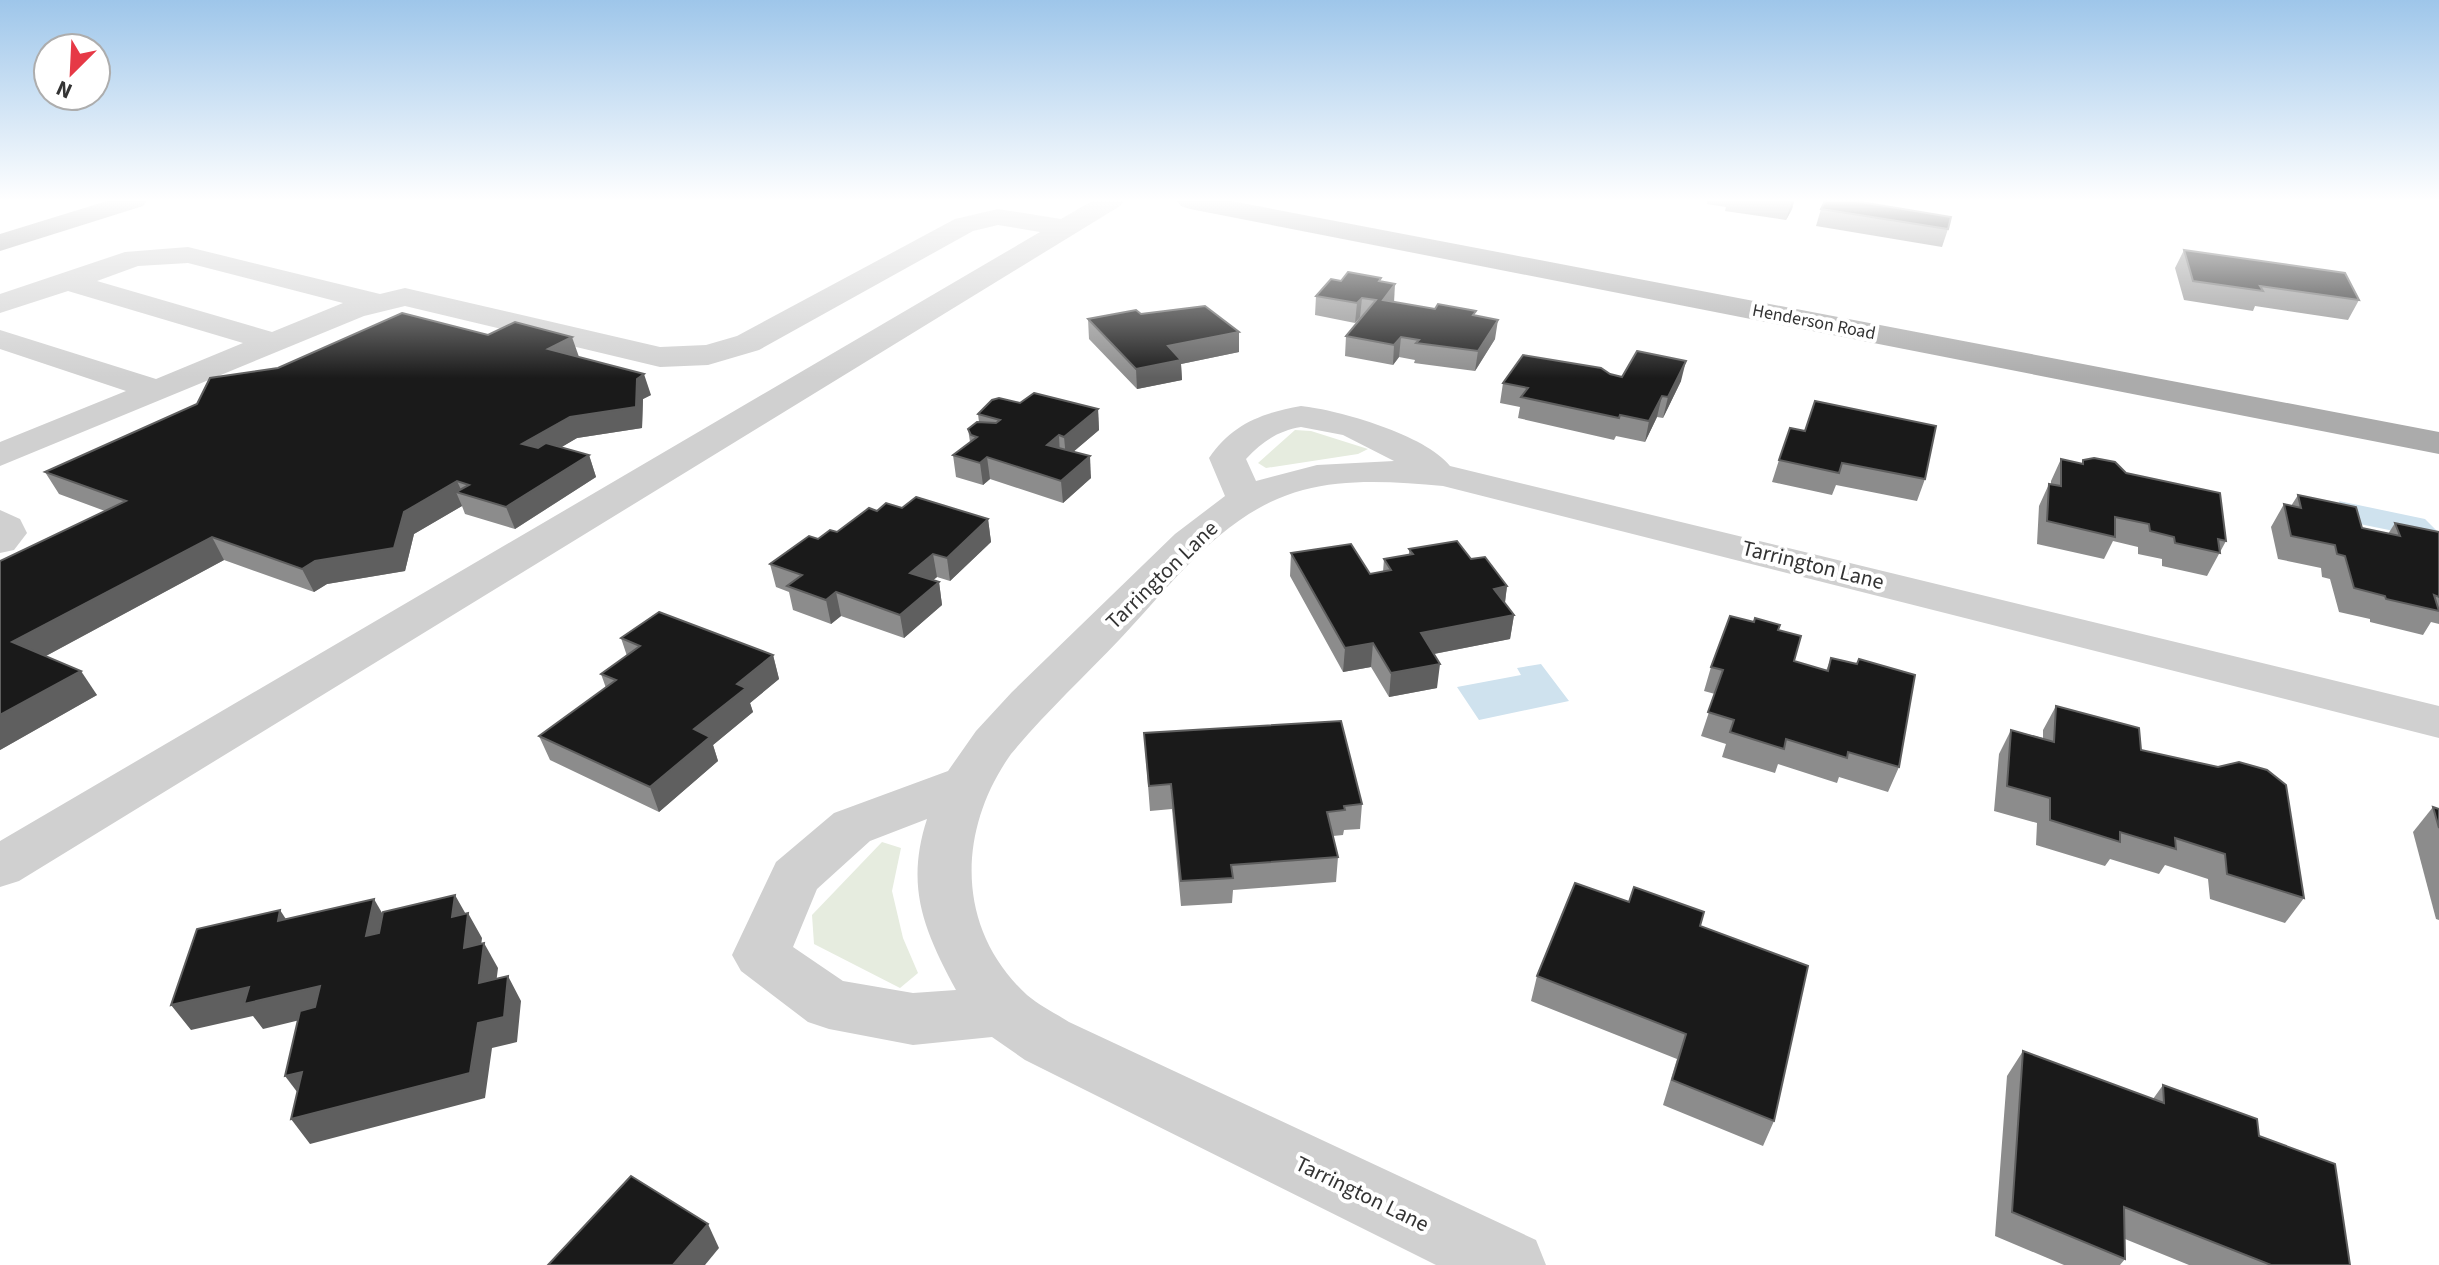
<svg xmlns="http://www.w3.org/2000/svg" width="2439" height="1265" font-family="'Source Sans 3',sans-serif">
  <style>
    .green { fill: #e6ecdf }
    .water { fill: #cfe2ee }
    .lines { fill: none; stroke-linecap: round; stroke-linejoin: round }
    .minor { fill: #d0d0d0; fill-rule: evenodd }
    .major { fill: #ababab; fill-rule: evenodd }
    .wall { fill: #8c8c8c }
    .shaded-wall { fill: #5f5f5f }
    .building { fill: #1a1a1a; stroke: #5f5f5f; stroke-width: 2 }
    .labels { text-anchor: middle; dominant-baseline: central; stroke-width: 8; stroke-linejoin: round; paint-order: stroke }
    .far-street-label { font-size: 18px; fill: #333; stroke: #fff }
    .street-label { font-size: 22px; fill: #333; stroke: #fff }
  </style>
  <rect width="100%" height="100%" fill="#fff"/>
  <g class="green">
    <path d="M1295 430 1311 431 1368 449 1358 454 1266 468 1258 463Z"/>
    <path d="M882 842 901 848 892 891 903 938 918 973 900 988 814 944 812 915Z"/>
  </g>
  <g class="water">
    <path d="M2339 501 2425 519 2439 533 2433 539 2345 521Z"/>
    <path d="M1541 664 1569 701 1479 720 1457 687 1521 675 1517 668Z"/>
  </g>
  <g class="lines">
    <g class="minor">
      <path d="M1092 201H1124L1120 206 19 881 0 887V841L1040 232 998 225 973 231 759 350 708 365 660 367 405 306 364 316 0 466V442L126 391 0 349V330L156 379 243 343 68 291 0 313V294L125 252 188 247 380 294 405 288 660 347 706 345 737 336 955 219 998 209 1061 219ZM188 263 343 303 272 332 97 281 138 266Z"/>
      <path d="M1301 406C1339 410 1426 435 1450 466L2439 706V738L1443 486C1397 482 1348 478 1303 490 1224 511 1173 583 1120 639 1084 677 1045 713 1011 754 957 830 955 929 1027 995 1040 1006 1055 1013 1069 1022L1536 1240 1546 1265H1436L1025 1060 992 1037 913 1045 829 1029 808 1022 741 971 732 955 776 862 834 813 948 771 976 731 1012 692 1175 534 1225 496 1209 458C1232 424 1262 413 1301 406ZM1301 427 1343 435 1394 461 1317 465 1256 481 1246 459C1262 442 1277 431 1301 427ZM927 819C905 887 924 930 956 990L913 993 843 981 793 947 817 889 870 841Z"/>
      <path d="M0 510 20 519 27 533 14 550 0 553Z"/>
    </g>
    <g class="major">
      <path d="M107 201H147L143 206 0 251V234Z"/>
      <path d="M1177 201H1231L2439 432V454L1190 209 1181 206Z"/>
    </g>
  </g>
  <g class="wall">
    <path d="M1707 201H1794L1792 209 1786 220 1725 211 1726 207 1707 204Z"/>
    <path d="M1821 209 1948 229 1942 247 1816 226Z"/>
    <path d="M2184 250 2359 300 2348 320 2255 306 2253 311 2184 300 2175 268Z"/>
    <path d="M1381 282 1394 302 1475 316 1495 339 1475 371 1414 363 1415 360 1399 357 1393 365 1345 356 1346 336 1362 317 1355 323 1315 315 1316 296Z"/>
    <path d="M1141 314 1239 352 1181 364 1182 380 1137 389 1089 339 1088 319Z"/>
    <path d="M488 335 579 357 651 395 643 399 642 428 577 438 561 447 589 455 596 477 515 529 465 514 462 506 414 534 405 571 327 584 314 592 224 560 46 656 97 695 0 750 105 511 59 494 45 472 278 368Z"/>
    <path d="M1610 374 1622 377 1681 381 1663 418 1657 417 1645 442 1616 436 1614 440 1518 418 1520 407 1500 403 1503 383Z"/>
    <path d="M1020 403 1098 409 1099 430 1073 452 1091 478 1063 503 990 479 983 485 956 477 953 455 970 442 968 429 979 422 978 414Z"/>
    <path d="M1805 431 1925 479 1917 501 1836 485 1832 495 1772 482 1779 460Z"/>
    <path d="M2061 459 2082 464 2083 460 2126 473 2226 541 2207 576 2162 566V559L2138 554V547L2113 541 2104 559 2037 544 2039 506 2049 484H2051V481Z"/>
    <path d="M2298 495 2362 528 2388 534 2395 523 2439 532V624L2431 622 2423 635 2370 622V619L2339 612 2330 579 2322 577 2321 568 2278 559 2271 527 2284 504 2291 506Z"/>
    <path d="M902 508 988 519 991 542 950 581 937 577 933 580 939 582 942 605 904 638 841 616 831 624 793 610 789 592 776 587 770 564 818 539 837 532 877 511Z"/>
    <path d="M1409 549 1471 559 1507 586 1505 603 1514 615 1510 639 1434 654 1437 688 1389 697 1371 667 1343 672 1290 576 1291 553 1370 574 1383 572 1384 559 1409 555Z"/>
    <path d="M1754 622 1778 630 1794 661 1826 671 1831 658 1899 767 1888 792 1839 777 1837 783 1778 764 1775 773 1722 757 1726 744 1701 736 1715 694 1704 691 1711 667Z"/>
    <path d="M621 638 773 655 779 679 750 703 753 712 713 745 718 761 659 812 550 760 539 736 606 688 601 674 627 656Z"/>
    <path d="M2056 706 2141 750 2304 898 2285 923 2210 899 2208 879 2165 865 2159 874 2110 859 2105 866 2036 845 2037 823 1994 811 1999 754 2011 730 2043 738V730Z"/>
    <path d="M1144 733 1362 804 1360 829 1344 830 1343 835 1333 836 1338 857 1336 882 1233 890 1232 903 1181 906 1172 809 1150 811Z"/>
    <path d="M2433 807 2439 809V920L2436 919 2413 832Z"/>
    <path d="M1700 926 1774 1121 1763 1146 1663 1105 1677 1059 1531 1001 1537 976Z"/>
    <path d="M2023 1051 2153 1099 2163 1085 2259 1136 2350 1265H2189L2125 1239V1259L2120 1265H2064L1995 1236 2007 1076Z"/>
  </g>
  <g class="shaded-wall">
    <path d="M1792 201H1794L1792 209 1786 220Z"/>
    <path d="M1395 284 1394 303 1383 300Z"/>
    <path d="M1362 298 1360 317 1355 323 1357 303Z"/>
    <path d="M1498 320 1495 339 1475 371 1478 351Z"/>
    <path d="M1239 332V352L1181 364 1182 380 1137 389 1136 369 1168 346Z"/>
    <path d="M572 337 579 357 548 349Z"/>
    <path d="M1401 337 1399 357 1393 365 1394 345Z"/>
    <path d="M1686 361 1681 381 1663 418 1668 397Z"/>
    <path d="M644 374 651 395 643 399 642 428 577 438 530 466 522 444Z"/>
    <path d="M1662 396 1657 417 1645 442 1649 421Z"/>
    <path d="M1098 409 1099 430 1066 458 1064 437Z"/>
    <path d="M1059 435 1060 457 1047 445Z"/>
    <path d="M589 455 596 477 515 529 506 507Z"/>
    <path d="M1090 456 1091 478 1063 503 1061 481Z"/>
    <path d="M987 457 990 479 983 485 980 463Z"/>
    <path d="M457 481 463 494 456 492 462 506 414 534 405 571 327 584 314 592 302 569Z"/>
    <path d="M988 519 991 542 950 581 947 558Z"/>
    <path d="M212 537 224 560 29 665 12 642Z"/>
    <path d="M933 554 937 577 914 596 910 573Z"/>
    <path d="M939 582 942 605 904 638 900 615Z"/>
    <path d="M1507 586 1504 609 1494 589Z"/>
    <path d="M836 592 841 616 831 624 826 600Z"/>
    <path d="M1514 615 1510 639 1418 657 1421 633Z"/>
    <path d="M1373 643 1371 667 1343 672 1345 648Z"/>
    <path d="M773 655 779 679 750 703 753 712 713 745 718 761 659 812 650 787 694 729 737 684Z"/>
    <path d="M1440 664 1437 688 1389 697 1391 673Z"/>
    <path d="M81 671 97 695 0 750V715Z"/>
    <path d="M455 895 468 918V913L482 938 478 973 464 948 452 917Z"/>
    <path d="M374 899 389 925 382 961 366 936Z"/>
    <path d="M280 910 297 936 278 921Z"/>
    <path d="M484 943 498 968 493 1008 479 983Z"/>
    <path d="M508 976 521 1001 517 1042 492 1048 485 1098 310 1144 291 1119 478 1023Z"/>
    <path d="M320 986 337 1011 263 1029 253 1016 191 1030 171 1005 249 987Z"/>
    <path d="M302 1072 304 1101 285 1076Z"/>
    <path d="M708 1224 719 1248 705 1265H673Z"/>
  </g>
  <g class="building">
    <path d="M1825 201H1855L1951 217 1948 229 1821 209Z"/>
    <path d="M2184 250 2345 273 2359 300 2260 286 2263 291 2193 281Z"/>
    <path d="M1348 272 1381 278 1379 281 1395 284 1383 300 1435 309 1438 304 1476 311 1473 315 1498 320 1478 351 1416 343 1419 340 1401 337 1394 345 1346 336 1376 300 1362 298 1357 303 1316 296 1331 279 1341 281Z"/>
    <path d="M1205 306 1239 332 1168 346 1181 360 1136 369 1088 319 1136 310 1141 314Z"/>
    <path d="M402 313 488 335 515 322 572 337 548 349 644 374 637 379 636 407 570 417 522 444 538 448 546 443 589 455 506 507 456 492 469 485 457 481 404 512 394 548 315 561 302 569 212 537 12 642 81 671 0 715V561L126 501 45 472 197 404 210 378 278 368Z"/>
    <path d="M1637 351 1686 361 1668 397 1662 396 1649 421 1620 415 1619 418 1521 397 1528 388 1503 383 1523 355 1601 368 1610 374 1622 377Z"/>
    <path d="M1034 393 1098 409 1064 437 1059 435 1047 445 1090 456 1061 481 987 457 980 463 953 455 977 437 971 435 968 429 977 422 996 423 1000 420 978 414 992 400 999 398 1020 403Z"/>
    <path d="M1815 401 1936 426 1925 479 1842 463 1839 473 1779 460 1790 428 1805 431Z"/>
    <path d="M2094 458 2115 462 2126 473 2220 493 2226 541 2218 539 2220 553 2175 543 2174 537 2150 531 2149 524 2115 517V537L2047 521 2049 484 2061 486V459L2083 464V460Z"/>
    <path d="M2298 495 2356 507 2362 528 2400 536 2395 523 2439 532V597L2434 595 2439 611 2386 599 2385 596 2354 588 2345 556 2337 554 2335 545 2291 536 2284 504 2301 508Z"/>
    <path d="M916 497 988 519 947 558 933 554 910 573 939 582 900 615 836 592 826 600 787 586 802 575 770 564 809 536 818 539 830 530 837 532 869 508 877 511 886 503 902 508Z"/>
    <path d="M1457 541 1471 559 1485 557 1507 586 1494 589 1514 615 1421 633 1440 664 1391 673 1373 643 1345 648 1291 553 1351 544 1370 574 1391 570 1384 559 1413 554 1409 549Z"/>
    <path d="M659 612 773 655 737 684 746 688 694 729 710 737 650 787 539 736 616 680 601 674 640 646 621 638Z"/>
    <path d="M1730 616 1754 622 1755 618 1780 625 1778 630 1801 636 1794 661 1828 671 1831 658 1857 664 1859 659 1915 675 1899 767 1848 752 1847 758 1786 739 1784 749 1730 732 1734 720 1708 712 1723 670 1711 667Z"/>
    <path d="M2056 706 2139 728 2141 750 2218 767 2239 762 2267 770 2286 785 2304 898 2227 874 2225 854 2175 838 2176 849 2120 832V842L2050 820V798L2007 786 2011 730 2054 742Z"/>
    <path d="M1341 721 1362 804 1344 806 1345 810 1327 812 1338 857 1231 865 1233 878 1181 881 1171 784 1149 786 1144 733Z"/>
    <path d="M2433 807 2439 809V828Z"/>
    <path d="M1575 883 1629 902 1634 887 1704 912 1700 926 1808 966 1774 1121 1672 1080 1686 1034 1537 976Z"/>
    <path d="M455 895 452 917 468 913 464 948 484 943 479 983 508 976 504 1017 478 1023 470 1073 291 1119 302 1072 285 1076 300 1011 315 1007 320 986 244 1004 249 987 171 1005 197 929 280 910 278 921 374 899 366 936 379 933 383 912Z"/>
    <path d="M2023 1051 2164 1103 2163 1085 2257 1119 2259 1136 2335 1164 2350 1265H2271L2124 1207 2125 1259 2012 1212Z"/>
    <path d="M631 1176 708 1224 673 1265H548Z"/>
  </g>
  <linearGradient id="sky" x2="0" y2="1"><stop stop-color="#9ec6ea"/><stop offset="0.53" stop-color="#fff"/><stop offset="1" stop-color="#fff" stop-opacity="0"/></linearGradient>
  <rect width="2439" height="378" fill="url(#sky)"/>
  <g class="labels">
    <g class="far-street-label">
      <text transform="translate(1814 322) rotate(11)">Henderson Road</text>
    </g>
    <g class="street-label">
      <text transform="translate(1813 565) rotate(14)">Tarrington Lane</text>
      <text transform="translate(1162 575) rotate(-44)">Tarrington Lane</text>
      <text transform="translate(1362 1194) rotate(26)">Tarrington Lane</text>
    </g>
  </g>
  <g transform="translate(72 72) rotate(204)"><circle r="38" fill="#ffffff" stroke="#adadad" stroke-width="2"/>
  <path d="M0-6L14 30L0 20L-14 30Z" fill="#e63946"/>
  <text y="-12" font-size="22" font-weight="bold" text-anchor="middle" fill="#333333">N</text>
  </g>
</svg>
